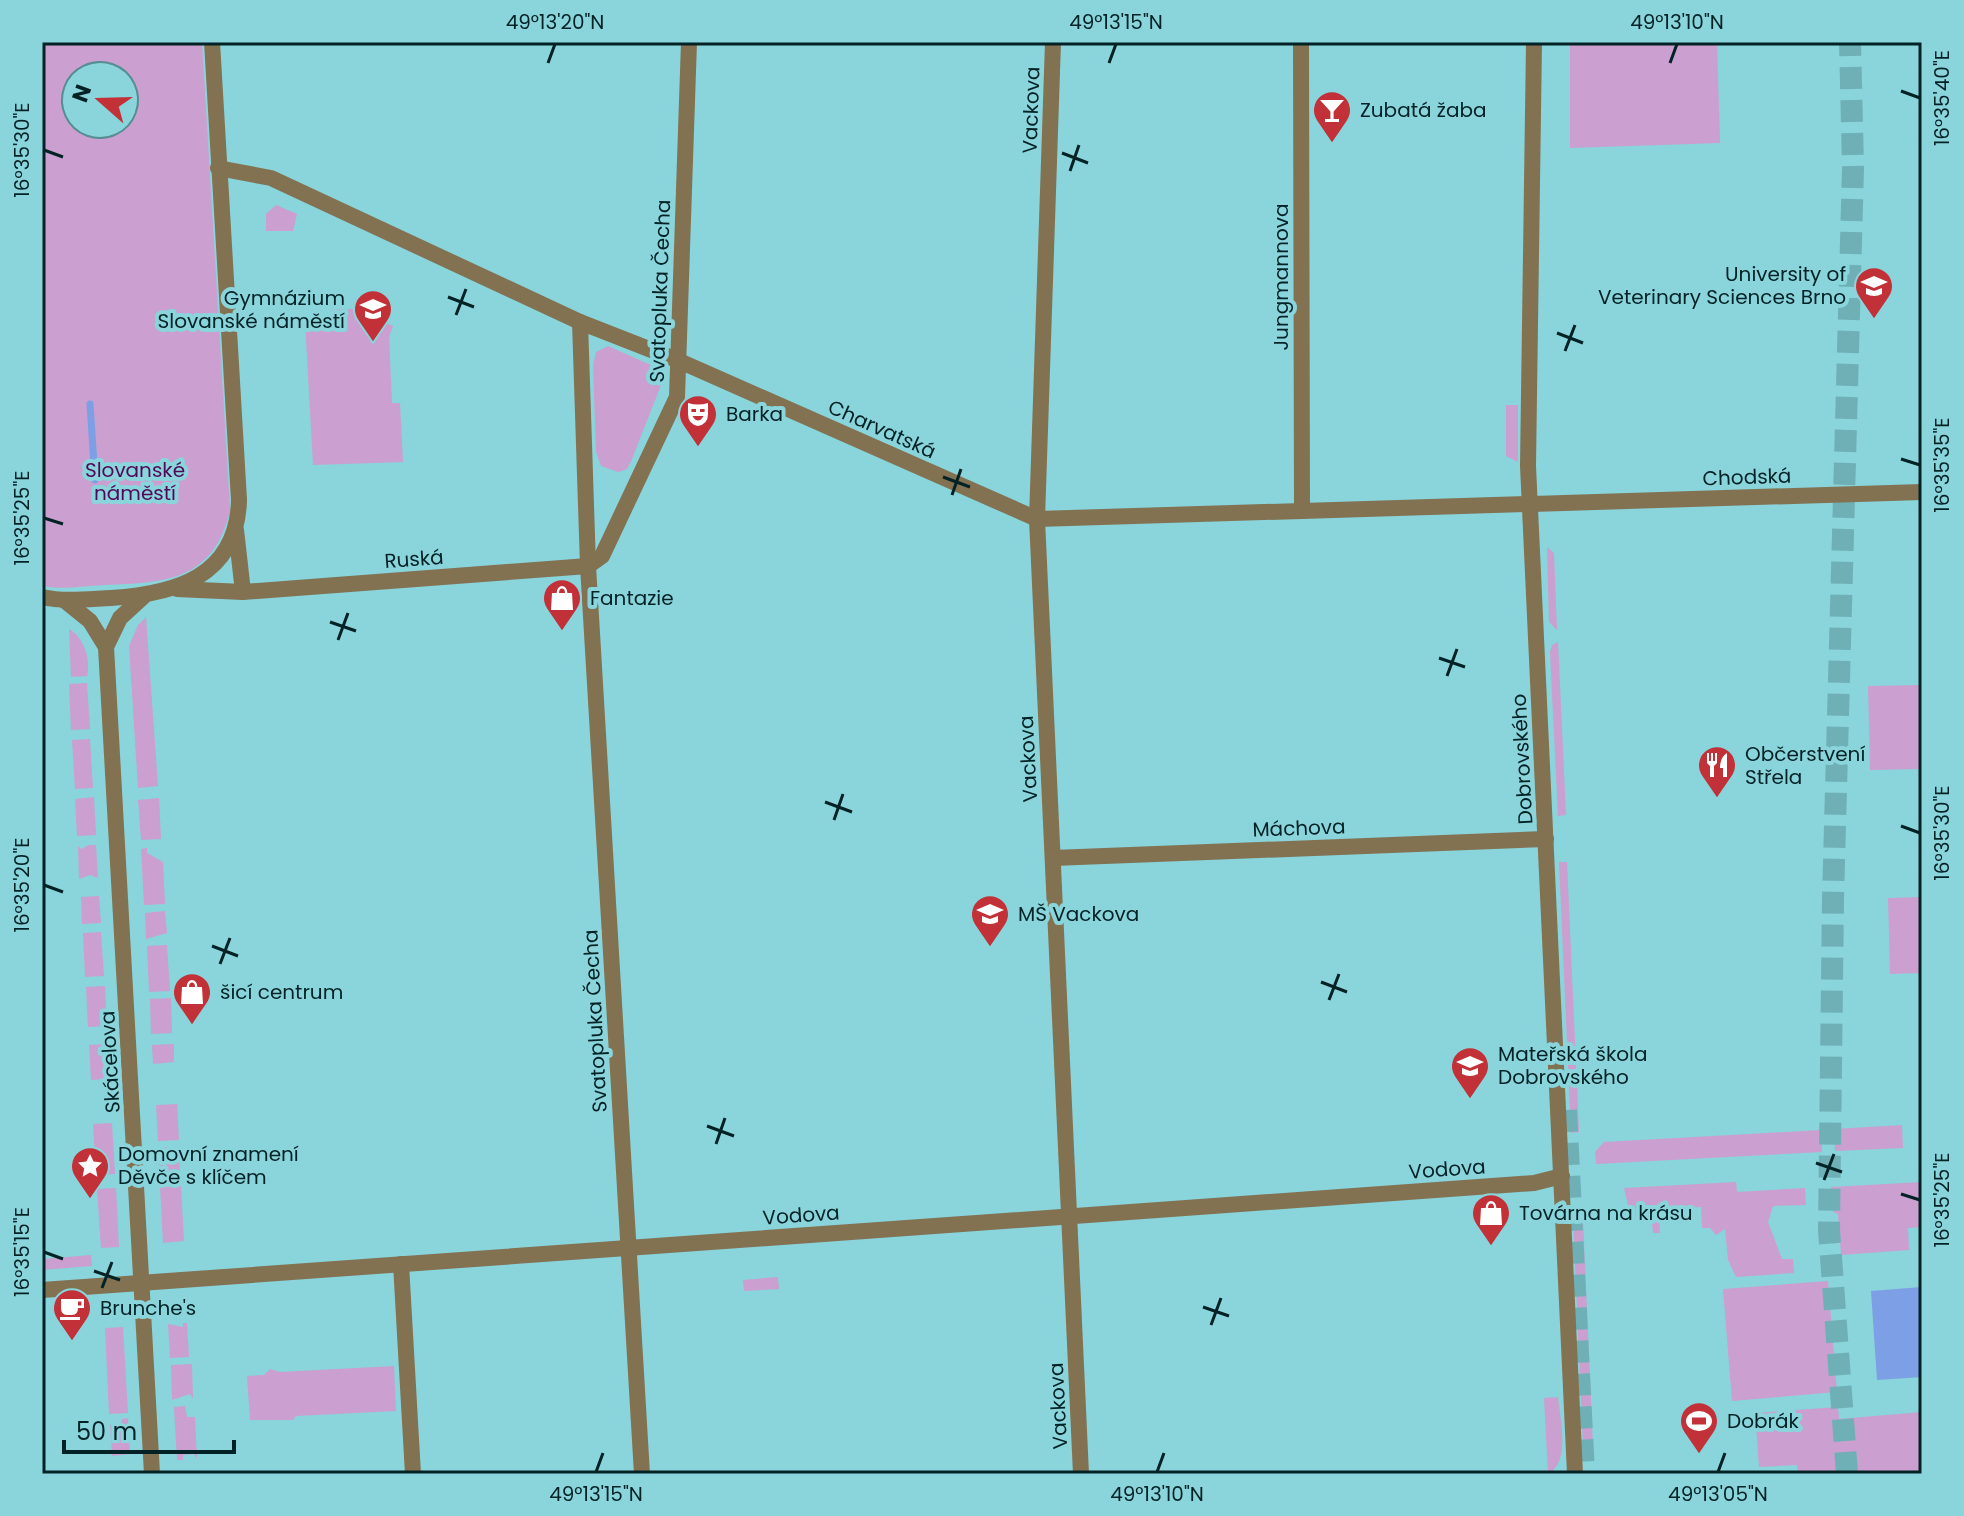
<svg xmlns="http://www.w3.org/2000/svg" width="1964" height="1516" font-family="Poppins,sans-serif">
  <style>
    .green { fill: #cb9fcf; fill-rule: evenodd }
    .water { fill: #7c9fe5 }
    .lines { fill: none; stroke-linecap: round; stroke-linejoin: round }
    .stream { stroke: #7c9fe5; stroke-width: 7 }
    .trunk-tunnel { stroke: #6fb0b7; stroke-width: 22; stroke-dasharray: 22 11; stroke-linecap: butt }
    .minor { stroke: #827252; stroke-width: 16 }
    .tertiary { stroke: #827252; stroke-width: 16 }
    .ticks { fill: none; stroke: #022225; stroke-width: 3 }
    .labels { text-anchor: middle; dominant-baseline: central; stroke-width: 8; stroke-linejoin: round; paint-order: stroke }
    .street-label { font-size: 20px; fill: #022225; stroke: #8ad4db }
    .poi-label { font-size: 20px; fill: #022225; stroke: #8ad4db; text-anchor: start }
    .park-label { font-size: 20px; fill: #520759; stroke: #8ad4db }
    .neatline { fill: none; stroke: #022225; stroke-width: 3 }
    .ticks-label { font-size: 20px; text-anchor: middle; fill: #022225 }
  </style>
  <rect width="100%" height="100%" fill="#8ad4db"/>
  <g class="green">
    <path d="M42 42H202L230 510C214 580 166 583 105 585 85 586 62 590 42 586ZM76 76H124V124H76Z"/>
    <path d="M1570 42H1717L1720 143 1570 148Z"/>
    <path d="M276 205 297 214 293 231H266V214Z"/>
    <path d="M352 309 393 326 389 337 392 403H400L403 462 313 465 305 322 332 319V310Z"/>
    <path d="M608 346 653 366 663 380 632 459 627 469 618 472 601 466 596 452 593 365 596 352Z"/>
    <path d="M1506 405H1518V462L1506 456Z"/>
    <path d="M1547 547 1554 553 1557 630 1549 622Z"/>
    <path d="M146 617 158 786 138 788 129 646 138 625Z"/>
    <path d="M69 629C84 637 91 660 87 676L71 677Z"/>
    <path d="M1558 642 1566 815 1558 816 1550 652 1552 645Z"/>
    <path d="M87 683 90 729 71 730 69 684Z"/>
    <path d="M1922 685V769L1870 770 1868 686Z"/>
    <path d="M90 739 93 788 75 789 72 740Z"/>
    <path d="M94 797 96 835 77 836 75 799Z"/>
    <path d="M159 798 161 839 141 840 138 800Z"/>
    <path d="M89 845H96L98 878 90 875 79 879 78 846 81 849Z"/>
    <path d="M147 848V853L163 862 165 904 144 905 141 849Z"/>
    <path d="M1559 862H1567L1579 1132 1571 1133Z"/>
    <path d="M99 896 101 923 82 924 81 897Z"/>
    <path d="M1922 897V973L1890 974 1888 898Z"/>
    <path d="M165 911 167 933 146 939 145 913Z"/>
    <path d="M101 932 104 976 85 977 83 933Z"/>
    <path d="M167 945 170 991 149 992 147 946Z"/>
    <path d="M105 986 107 1026 88 1027 86 987Z"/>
    <path d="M171 998 172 1033 151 1034 150 999Z"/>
    <path d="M107 1044 110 1079 91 1080 89 1045Z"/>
    <path d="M174 1044V1062L153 1064 152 1045Z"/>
    <path d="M177 1104 179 1140 158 1141 156 1105Z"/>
    <path d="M112 1123 115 1174 96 1175 93 1124Z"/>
    <path d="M1902 1125 1903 1148 1835 1151 1834 1129Z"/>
    <path d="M1821 1130 1822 1152 1596 1164 1595 1152 1604 1142Z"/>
    <path d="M179 1147 180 1178 159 1179 158 1147Z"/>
    <path d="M1736 1182 1737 1192 1805 1188 1806 1205 1773 1206 1768 1222 1782 1259H1793L1794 1273 1736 1277 1728 1260 1725 1229 1716 1235 1710 1228H1702L1701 1207 1659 1210 1660 1233H1653L1651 1215 1631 1218 1624 1188Z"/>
    <path d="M1922 1182V1227L1908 1228 1909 1250 1841 1255 1838 1214 1833 1212 1831 1187Z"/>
    <path d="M181 1186 184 1241 163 1243 160 1187Z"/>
    <path d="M116 1188 119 1247 101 1248 97 1189Z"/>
    <path d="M1573 1219H1583L1593 1447 1589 1452 1583 1444Z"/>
    <path d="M91 1255 92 1266 42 1270V1259Z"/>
    <path d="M778 1277 779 1289 744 1291 743 1280Z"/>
    <path d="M1828 1281 1837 1392 1732 1401 1723 1289Z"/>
    <path d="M183 1323H187L189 1357 170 1358 168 1324 183 1327Z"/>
    <path d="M123 1327 128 1413 109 1414 105 1328Z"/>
    <path d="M192 1364 193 1399 190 1394 172 1400 171 1365Z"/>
    <path d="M394 1366 396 1411 296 1416 293 1420H250L247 1376 264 1375 270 1369 280 1372Z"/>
    <path d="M1558 1397C1560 1419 1571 1462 1548 1474L1544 1398Z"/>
    <path d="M185 1406 187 1417H195L197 1459 194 1454 183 1455V1460H177L174 1407Z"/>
    <path d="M1838 1407 1839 1419 1922 1412V1474H1798L1797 1465 1759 1467 1755 1413Z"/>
    <path d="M128 1418 130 1454 112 1456 110 1425 121 1424 122 1419Z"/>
  </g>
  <path class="water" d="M1922 1287V1377L1877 1380 1871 1291Z"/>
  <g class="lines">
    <path class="stream" d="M90 404 95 480"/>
    <g class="trunk-tunnel">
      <path d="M1566 1110 1584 1474"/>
      <path d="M1847 1474 1829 1230 1833 899 1853 168 1850 42"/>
    </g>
    <g class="minor">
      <path d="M1053 42 1037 519 1081 1474"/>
      <path d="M1301 42 1302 511"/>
      <path d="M1534 42 1528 466 1575 1474"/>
      <path d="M218 168 271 178 580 322 677 360 1037 519 1922 492"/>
      <path d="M580 322 588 566 642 1474"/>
      <path d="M236 530 243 592"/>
      <path d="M588 566 602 556 677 397 689 42"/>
      <path d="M177 589 243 592 588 566"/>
      <path d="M1053 858 1546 839"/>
      <path d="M401 1264 413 1474"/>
      <path d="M42 1290 1534 1183 1562 1176"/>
    </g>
    <g class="tertiary">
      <path d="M42 597C65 602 88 599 111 598 175 594 237 577 239 500L212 42"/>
      <path d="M64 600 90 621 106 647 152 1474"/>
      <path d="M106 647 120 618 144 596"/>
    </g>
  </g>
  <path class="ticks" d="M548 63 555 44M1109 63 1116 44M1670 63 1677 44M1901 91 1920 98M44 150 63 157M1062 153 1088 163M1070 171 1079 145M448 297 474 307M456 315 466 289M1557 333 1583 343M1565 351 1575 325M1901 459 1920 465M943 477 970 487M952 495 961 469M44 518 63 524M330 622 356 631M338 640 348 613M1439 658 1465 667M1447 676 1457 649M825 802 852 812M834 820 843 794M1901 826 1920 833M44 885 63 892M212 946 238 956M220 964 230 938M1321 982 1347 992M1329 1000 1339 974M707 1126 734 1136M716 1144 725 1118M1816 1163 1842 1172M1824 1180 1834 1154M1901 1194 1920 1200M44 1252 63 1259M94 1271 120 1280M102 1288 112 1262M1203 1307 1229 1316M1211 1325 1221 1298M596 1472 603 1453M1157 1472 1164 1453M1718 1472 1725 1453"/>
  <defs>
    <g id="bar-pin" transform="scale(2)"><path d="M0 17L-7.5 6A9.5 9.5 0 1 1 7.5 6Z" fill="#c13137" stroke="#8ad4db"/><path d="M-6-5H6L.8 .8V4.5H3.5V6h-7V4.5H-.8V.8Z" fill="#fff"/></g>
    <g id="university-pin" transform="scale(2)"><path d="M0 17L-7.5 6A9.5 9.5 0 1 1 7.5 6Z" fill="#c13137" stroke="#8ad4db"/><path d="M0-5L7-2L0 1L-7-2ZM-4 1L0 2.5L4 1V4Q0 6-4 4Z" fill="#fff"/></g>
    <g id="theatre-pin" transform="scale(2)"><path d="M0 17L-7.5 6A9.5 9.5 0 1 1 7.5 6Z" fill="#c13137" stroke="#8ad4db"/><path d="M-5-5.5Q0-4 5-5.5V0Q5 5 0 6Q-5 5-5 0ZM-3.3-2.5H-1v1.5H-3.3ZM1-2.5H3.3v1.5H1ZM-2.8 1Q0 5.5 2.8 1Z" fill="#fff"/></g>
    <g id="shop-pin" transform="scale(2)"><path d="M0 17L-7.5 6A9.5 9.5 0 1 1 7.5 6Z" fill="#c13137" stroke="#8ad4db"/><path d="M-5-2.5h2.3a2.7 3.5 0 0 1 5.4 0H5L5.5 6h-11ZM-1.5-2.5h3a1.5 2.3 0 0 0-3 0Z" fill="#fff"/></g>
    <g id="restaurant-pin" transform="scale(2)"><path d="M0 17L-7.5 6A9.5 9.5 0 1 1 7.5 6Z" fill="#c13137" stroke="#8ad4db"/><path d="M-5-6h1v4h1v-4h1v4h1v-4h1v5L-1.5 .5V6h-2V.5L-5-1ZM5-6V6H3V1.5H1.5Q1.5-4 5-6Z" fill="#fff"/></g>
    <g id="school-pin" transform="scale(2)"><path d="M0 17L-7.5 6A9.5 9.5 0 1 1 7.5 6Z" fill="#c13137" stroke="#8ad4db"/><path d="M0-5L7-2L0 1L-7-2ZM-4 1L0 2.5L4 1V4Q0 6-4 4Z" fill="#fff"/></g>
    <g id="sight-pin" transform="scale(2)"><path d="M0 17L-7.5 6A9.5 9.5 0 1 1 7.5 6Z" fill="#c13137" stroke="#8ad4db"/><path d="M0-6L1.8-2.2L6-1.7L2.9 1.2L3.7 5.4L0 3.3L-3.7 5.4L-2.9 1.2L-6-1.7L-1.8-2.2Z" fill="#fff"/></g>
    <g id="cafe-pin" transform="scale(2)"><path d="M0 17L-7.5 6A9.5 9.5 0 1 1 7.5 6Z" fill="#c13137" stroke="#8ad4db"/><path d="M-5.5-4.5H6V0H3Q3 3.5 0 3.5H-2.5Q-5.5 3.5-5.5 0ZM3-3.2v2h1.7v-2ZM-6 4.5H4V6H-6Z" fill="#fff"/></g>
    <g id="stadium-pin" transform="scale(2)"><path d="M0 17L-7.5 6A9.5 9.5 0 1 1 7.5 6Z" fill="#c13137" stroke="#8ad4db"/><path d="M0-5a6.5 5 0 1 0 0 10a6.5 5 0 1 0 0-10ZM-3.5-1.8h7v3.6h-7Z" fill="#fff"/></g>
  </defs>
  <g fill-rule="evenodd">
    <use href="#bar-pin" x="1332" y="110"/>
    <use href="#university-pin" x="1874" y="286"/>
    <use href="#university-pin" x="373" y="309"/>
    <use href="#theatre-pin" x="698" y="414"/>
    <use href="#shop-pin" x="562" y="598"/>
    <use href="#restaurant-pin" x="1717" y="765"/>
    <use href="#school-pin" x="990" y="914"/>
    <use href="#shop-pin" x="192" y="992"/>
    <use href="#school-pin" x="1470" y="1066"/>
    <use href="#sight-pin" x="90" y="1166"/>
    <use href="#shop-pin" x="1491" y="1213"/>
    <use href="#cafe-pin" x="72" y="1308"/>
    <use href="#stadium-pin" x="1699" y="1421"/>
  </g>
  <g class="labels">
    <g class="street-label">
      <text transform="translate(1031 110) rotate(-88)">Vackova</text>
      <text transform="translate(1281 277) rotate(-90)">Jungmannova</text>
      <text transform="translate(660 291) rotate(-88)">Svatopluka Čecha</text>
      <text transform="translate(882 429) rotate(24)">Charvatská</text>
      <text transform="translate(1747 477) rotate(-2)">Chodská</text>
      <text transform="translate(414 559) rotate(-4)">Ruská</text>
      <text transform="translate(1028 759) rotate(-93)">Vackova</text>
      <text transform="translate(1522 759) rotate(-93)">Dobrovského</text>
      <text transform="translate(1299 828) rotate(-2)">Máchova</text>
      <text transform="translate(595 1021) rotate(-93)">Svatopluka Čecha</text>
      <text transform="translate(110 1062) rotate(-93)">Skácelova</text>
      <text transform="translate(1447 1169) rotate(-4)">Vodova</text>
      <text transform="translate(801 1215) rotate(-4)">Vodova</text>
      <text transform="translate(1058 1406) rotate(-93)">Vackova</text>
    </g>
    <g class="poi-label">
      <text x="1360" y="110">Zubatá žaba</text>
      <text x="1846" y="274" text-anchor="end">University of<tspan x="1846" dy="23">Veterinary Sciences Brno</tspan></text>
      <text x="345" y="298" text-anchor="end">Gymnázium<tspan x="345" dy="23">Slovanské náměstí</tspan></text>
      <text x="726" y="414">Barka</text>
      <text x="590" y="598">Fantazie</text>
      <text x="1745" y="754">Občerstvení<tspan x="1745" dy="23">Střela</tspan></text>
      <text x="1018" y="914">MŠ Vackova</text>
      <text x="220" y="992">šicí centrum</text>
      <text x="1498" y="1054">Mateřská škola<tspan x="1498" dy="23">Dobrovského</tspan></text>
      <text x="118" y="1154">Domovní znamení<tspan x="118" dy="23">Děvče s klíčem</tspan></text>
      <text x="1519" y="1213">Továrna na krásu</text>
      <text x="100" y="1308">Brunche's</text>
      <text x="1727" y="1421">Dobrák</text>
    </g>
    <g class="park-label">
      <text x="135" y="470">Slovanské<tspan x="135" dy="23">náměstí</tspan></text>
    </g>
  </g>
  <rect width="1964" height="1516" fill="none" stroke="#8ad4db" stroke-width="88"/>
  <g transform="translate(100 100) rotate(290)"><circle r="38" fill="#8ad4db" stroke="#548d92" stroke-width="2"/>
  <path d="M0-6L14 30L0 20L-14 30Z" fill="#c13137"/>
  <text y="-12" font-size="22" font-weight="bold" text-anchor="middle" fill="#022225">N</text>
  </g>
  <path d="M64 1440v12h170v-12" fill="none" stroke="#022225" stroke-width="4"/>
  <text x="76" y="1440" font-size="24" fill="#022225" stroke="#8ad4db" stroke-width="6" paint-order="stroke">50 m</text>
  <rect x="44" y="44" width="1876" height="1428" class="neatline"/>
  <g class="ticks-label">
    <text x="555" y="29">49°13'20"N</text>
    <text x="1116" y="29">49°13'15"N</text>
    <text x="1677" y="29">49°13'10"N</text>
    <text transform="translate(1942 98) rotate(-90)" y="7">16°35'40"E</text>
    <text transform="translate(22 150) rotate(-90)" y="7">16°35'30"E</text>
    <text transform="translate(1942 465) rotate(-90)" y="7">16°35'35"E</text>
    <text transform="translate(22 518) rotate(-90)" y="7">16°35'25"E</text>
    <text transform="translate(1942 833) rotate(-90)" y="7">16°35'30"E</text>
    <text transform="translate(22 885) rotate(-90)" y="7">16°35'20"E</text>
    <text transform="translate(1942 1200) rotate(-90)" y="7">16°35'25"E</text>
    <text transform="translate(22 1252) rotate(-90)" y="7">16°35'15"E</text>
    <text x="596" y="1501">49°13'15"N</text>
    <text x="1157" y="1501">49°13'10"N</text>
    <text x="1718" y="1501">49°13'05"N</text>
  </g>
</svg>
